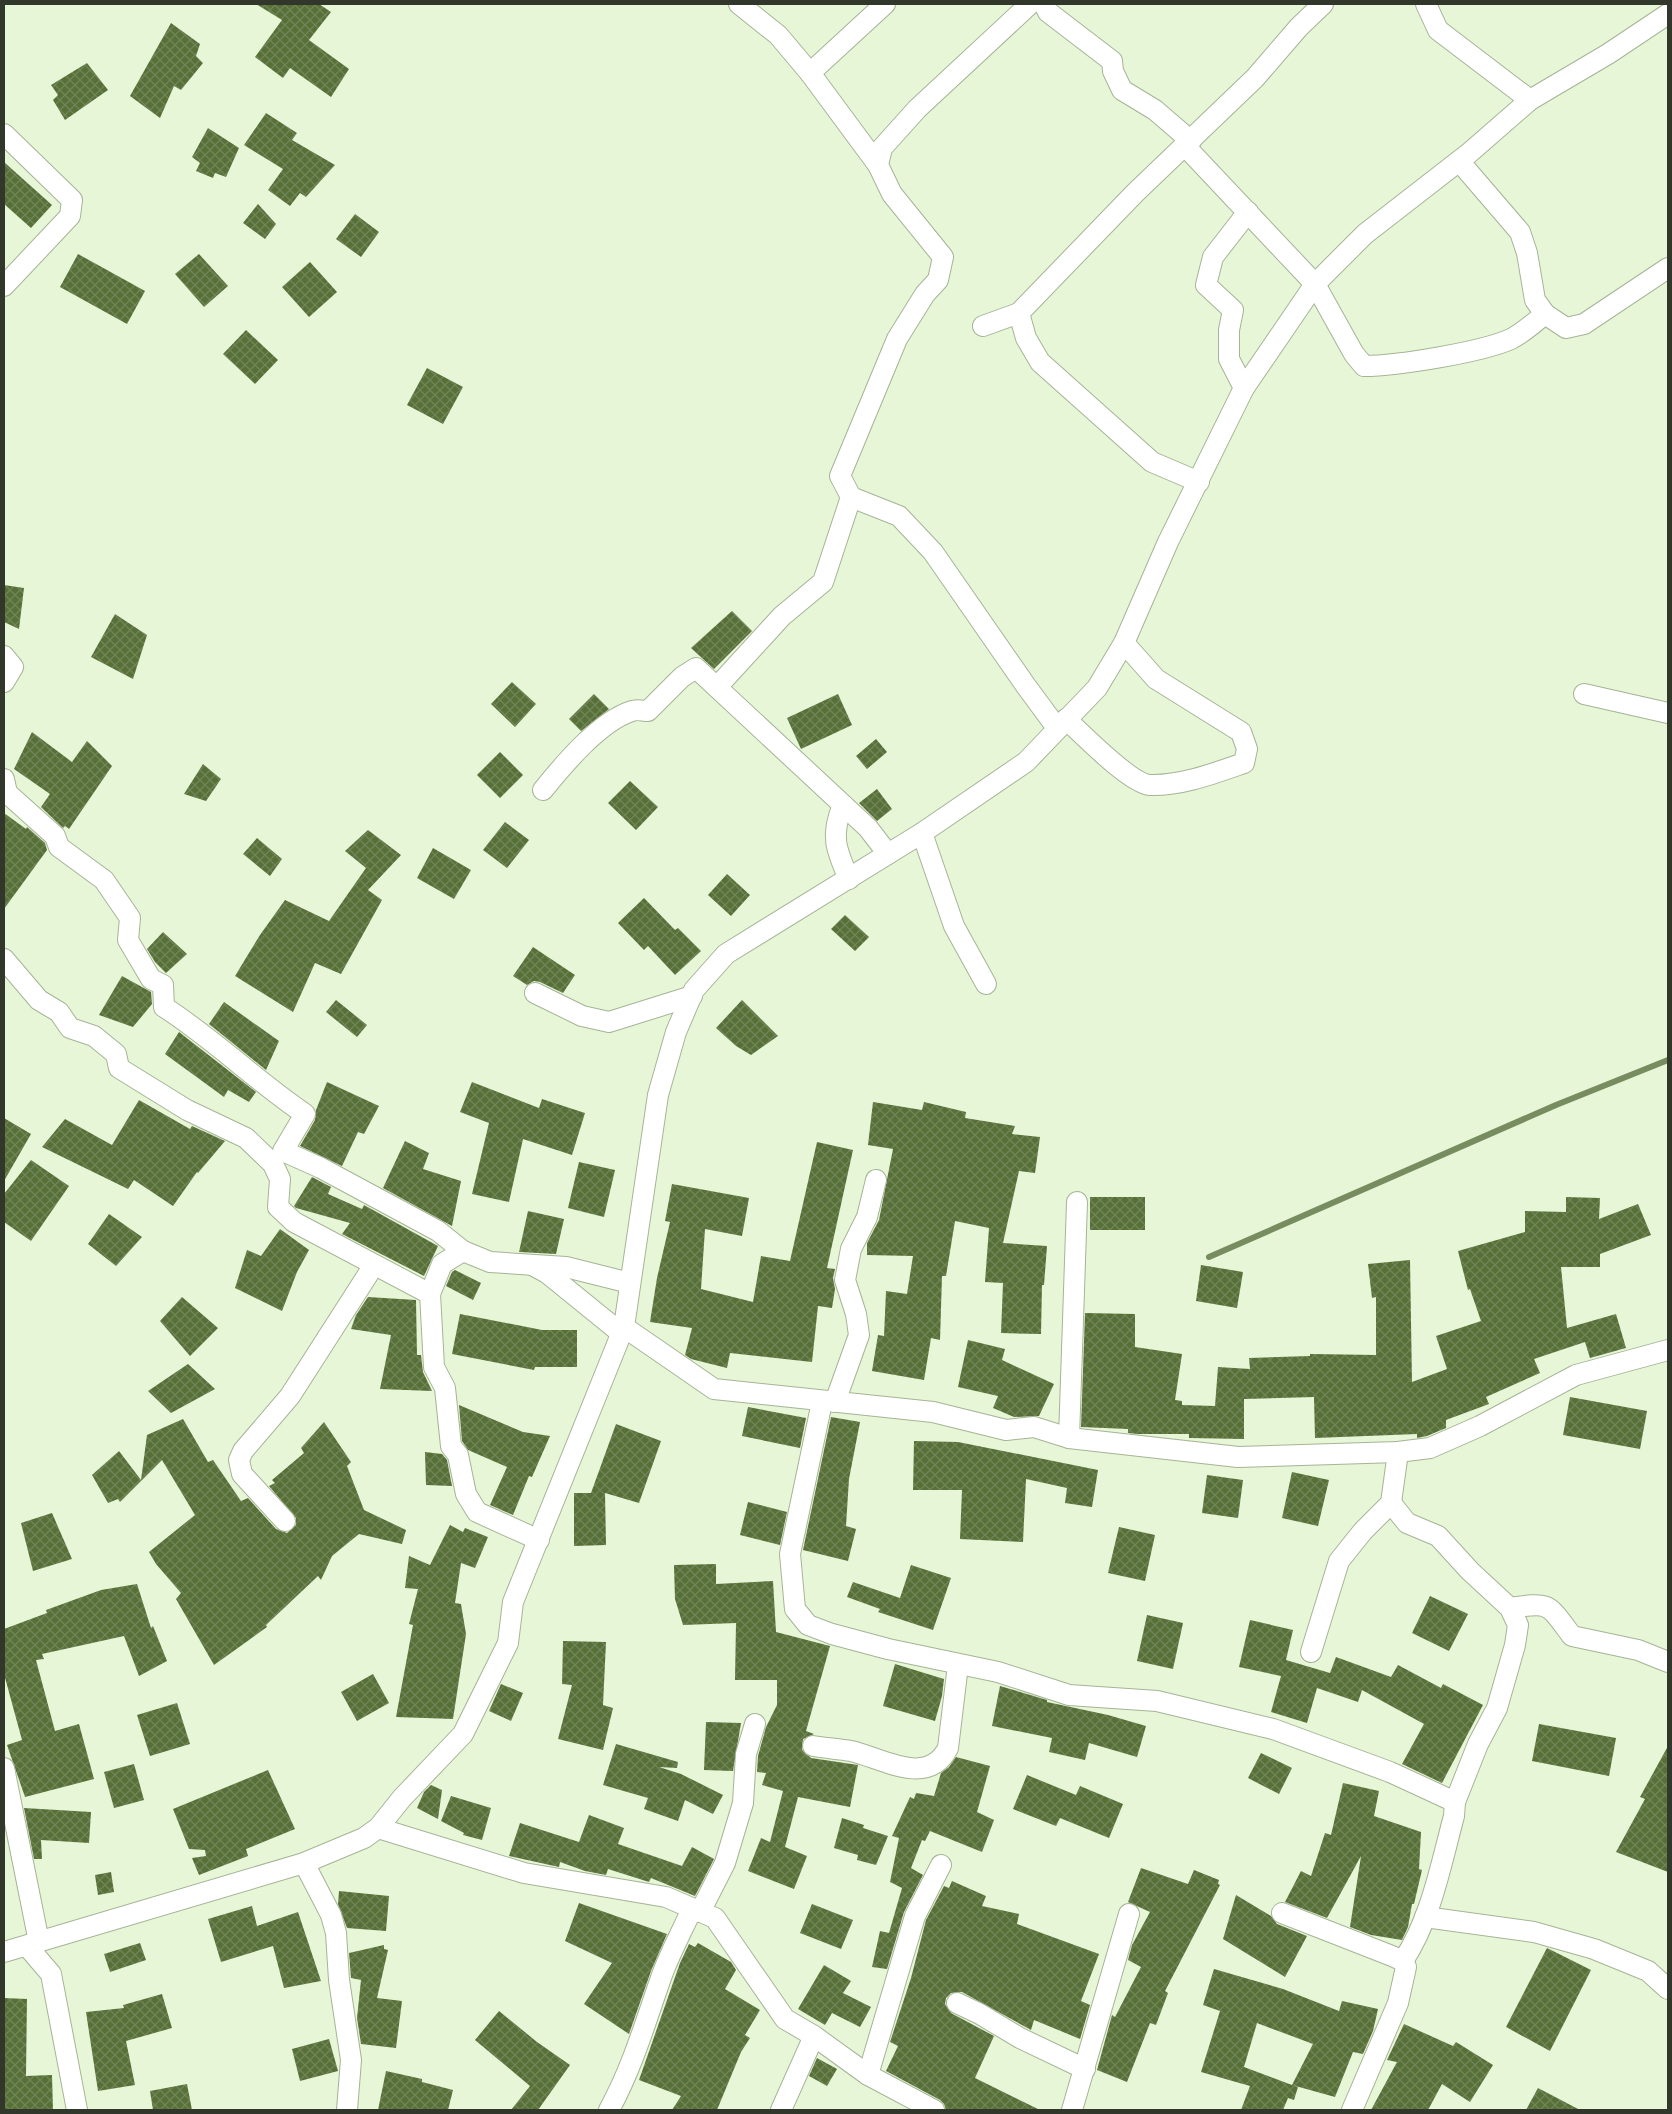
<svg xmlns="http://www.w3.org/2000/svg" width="1672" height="2114" font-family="Rubik,sans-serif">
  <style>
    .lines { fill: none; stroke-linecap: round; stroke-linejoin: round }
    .stream { stroke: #778c5f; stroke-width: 6 }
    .building { fill: url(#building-cross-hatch); fill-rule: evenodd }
    .street-casing { stroke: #a5b496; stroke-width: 22 }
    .street { stroke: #fff; stroke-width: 20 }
  </style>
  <defs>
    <pattern id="building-cross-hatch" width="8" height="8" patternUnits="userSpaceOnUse" patternTransform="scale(1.25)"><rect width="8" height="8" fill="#567037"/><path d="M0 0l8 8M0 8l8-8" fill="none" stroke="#718559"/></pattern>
  </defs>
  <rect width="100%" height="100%" fill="#e6f6d7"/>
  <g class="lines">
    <path class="stream" d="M1209 1257 1556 1105 1668 1060"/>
  </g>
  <g class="building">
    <path d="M256 4H319L331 12 309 40 349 69 331 97 290 68 283 78 255 57 282 20Z"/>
    <path d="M171 23 200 44 196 56 203 63 181 90 174 86 160 118 130 96Z"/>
    <path d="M87 63 108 90 65 120 53 100 58 95 51 85Z"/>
    <path d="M266 113 297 133 292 140 335 165 306 197 300 193 290 206 268 190 283 169 244 145Z"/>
    <path d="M208 128 239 148 226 177 215 173 213 178 196 171 200 163 192 157Z"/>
    <path d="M4 162 52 205 31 228 4 204Z"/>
    <path d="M258 204 276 224 265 239 243 223Z"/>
    <path d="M355 214 379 232 361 257 336 239Z"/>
    <path d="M78 254 145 291 127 324 60 287Z"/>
    <path d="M199 254 228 286 204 307 175 274Z"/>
    <path d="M310 262 337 292 309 317 282 287Z"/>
    <path d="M246 330 278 360 255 384 223 354Z"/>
    <path d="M427 368 463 387 443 424 407 405Z"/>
    <path d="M4 585 24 588 19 629 4 622Z"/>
    <path d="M732 611 752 631 714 669 691 648Z"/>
    <path d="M115 614 147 635 133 679 91 657Z"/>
    <path d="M512 682 536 704 515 727 491 704Z"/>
    <path d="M594 694 609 709 581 731 569 719Z"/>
    <path d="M838 694 852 725 801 749 787 718Z"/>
    <path d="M32 732 72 762 87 741 112 766 69 829 65 826 63 828 41 807 50 794 14 769Z"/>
    <path d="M876 739 887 752 867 769 856 756Z"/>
    <path d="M500 752 523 775 500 798 477 775Z"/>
    <path d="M203 764 221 779 206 801 184 794Z"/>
    <path d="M630 781 658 807 636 830 608 803Z"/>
    <path d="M877 789 892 809 877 821 859 803Z"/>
    <path d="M4 813 26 829 27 827 45 843 47 850 4 909Z"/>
    <path d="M505 822 529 840 507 868 483 850Z"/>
    <path d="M368 830 401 855 368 890 382 900 341 974 315 963 293 1012 235 976 260 935 285 900 329 921 366 868 345 851Z"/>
    <path d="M257 838 282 859 270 876 243 854Z"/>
    <path d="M433 848 471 870 454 899 417 878Z"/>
    <path d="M727 874 750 895 731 916 708 895Z"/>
    <path d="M644 898 675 930 678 928 701 951 675 975 648 946 644 950 618 923Z"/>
    <path d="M845 915 869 937 855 951 831 929Z"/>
    <path d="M163 932 187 954 166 973 155 962 147 949Z"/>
    <path d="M533 947 575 975 563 993 540 982 534 981 527 985 513 976Z"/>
    <path d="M122 976 151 992 152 1004 133 1027 99 1015Z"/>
    <path d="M336 1000 367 1025 357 1037 326 1012Z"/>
    <path d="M742 1000 778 1036 751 1055 736 1046 716 1028Z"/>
    <path d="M224 1002 279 1041 266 1070 209 1024Z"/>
    <path d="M179 1032 256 1092 249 1102 228 1090 224 1097 165 1054Z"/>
    <path d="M327 1082 379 1106 364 1134 358 1132 342 1166 300 1146 315 1120 316 1110Z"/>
    <path d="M472 1082 539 1108 542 1099 585 1113 572 1155 523 1139 509 1202 472 1194 489 1123 460 1112Z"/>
    <path d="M139 1100 190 1129 192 1126 225 1141 198 1173 197 1172 173 1206 134 1180 128 1189 42 1147 65 1119 112 1145Z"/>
    <path d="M873 1102 922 1110 924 1102 966 1112 965 1118 1015 1126 1012 1134 1040 1137 1035 1173 1019 1171 1003 1243 1047 1246 1044 1285H1042L1041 1334 1001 1333 1003 1283 985 1282 989 1228 955 1221 946 1276H942L940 1340 931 1338 924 1380 872 1371 878 1335 884 1336 886 1291 907 1294 913 1256 867 1255V1243L879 1220 893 1149 868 1145Z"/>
    <path d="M4 1118 31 1134 4 1181Z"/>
    <path d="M405 1141 429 1153 423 1169 461 1181 452 1226 383 1188Z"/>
    <path d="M817 1142 853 1150 827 1268 835 1269 833 1278 835 1289 832 1308 818 1306 812 1362 730 1353 727 1368 691 1359 685 1355 692 1328 650 1322 657 1278 670 1222 665 1221 672 1184 749 1198 742 1236 705 1229 701 1289 753 1302 761 1256 790 1261Z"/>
    <path d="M31 1160 69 1186 31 1241 4 1222V1194Z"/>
    <path d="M579 1162 615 1170 604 1217 568 1208Z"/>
    <path d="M312 1177 331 1187 328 1194 362 1209 364 1205 438 1246 424 1276 342 1234 350 1223 296 1208 294 1206Z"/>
    <rect x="1090" y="1197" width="55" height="33"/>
    <path d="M1566 1197 1600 1198 1599 1219 1638 1204 1651 1235 1600 1254V1267H1561L1567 1328 1616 1314 1626 1348 1590 1358 1585 1342 1534 1359 1540 1373 1486 1397 1489 1404 1446 1420V1428L1427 1436 1417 1438V1434L1315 1438 1314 1397 1244 1399V1439L1189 1438V1434H1137L1128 1433V1429L1081 1427 1085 1313 1135 1314V1347L1182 1354 1175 1400 1182 1401V1405L1215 1406 1218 1367 1250 1369 1249 1358 1310 1356V1354L1376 1355V1297L1372 1298 1368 1264 1410 1260 1412 1382 1447 1369 1436 1336 1481 1321 1470 1289 1468 1290 1458 1251 1525 1232V1211L1566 1212Z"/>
    <path d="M528 1211 564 1219 556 1254 519 1252Z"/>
    <path d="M109 1214 142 1237 116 1266 88 1244Z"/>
    <path d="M280 1229 309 1250 297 1272 282 1311 235 1288 247 1250 261 1256Z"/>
    <path d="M1201 1265 1243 1272 1237 1308 1196 1301Z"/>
    <path d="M455 1270 481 1283 473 1300 446 1286 452 1272Z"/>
    <path d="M182 1297 218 1328 190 1356 160 1321Z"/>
    <path d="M368 1297 416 1300 417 1355H421L423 1372 432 1391 380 1389 391 1335 351 1329 356 1315Z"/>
    <path d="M460 1314 542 1330H577V1367H535L534 1370 452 1354Z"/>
    <path d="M968 1340 1005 1349 1002 1360 1054 1384 1039 1416 1014 1417 993 1408 998 1396 958 1387Z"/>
    <path d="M188 1364 215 1389 171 1413 148 1391Z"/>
    <path d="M1570 1397 1647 1411 1640 1449 1563 1435Z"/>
    <path d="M459 1405 523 1432 550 1436 532 1477 529 1476 513 1515 490 1505 507 1467 468 1450 462 1441Z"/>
    <path d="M748 1407 806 1418 800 1448 742 1436Z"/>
    <path d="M831 1417 860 1422 849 1479 846 1526 856 1529 848 1561 803 1550Z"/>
    <path d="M183 1419 208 1462 213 1460 241 1501 248 1498 276 1529 287 1533 296 1525V1518L269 1486 275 1483 272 1480 304 1453 301 1448 324 1422 351 1462 347 1466 364 1510 406 1530 402 1544 359 1534 332 1556 321 1580 318 1576 266 1625 267 1627 214 1665 176 1599 181 1593 156 1564 149 1552 195 1515 162 1460 120 1502 118 1499 108 1503 92 1475 119 1451 141 1480 147 1435Z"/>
    <path d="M616 1424 661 1441 639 1503 605 1493 606 1545 574 1546V1493H591Z"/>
    <path d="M914 1441 958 1442 1098 1470 1092 1507 1065 1503 1067 1488 1026 1479 1023 1542 960 1539 962 1490H913Z"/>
    <path d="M425 1452 442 1454 447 1460 452 1486 426 1485Z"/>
    <path d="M1292 1472 1329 1480 1318 1526 1282 1518Z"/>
    <path d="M1207 1475 1243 1480 1238 1518 1202 1513Z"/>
    <path d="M748 1502 787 1512 780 1545 740 1535Z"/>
    <path d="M52 1513 72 1559 33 1571 21 1523Z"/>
    <path d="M450 1525 463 1532 465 1528 488 1537 475 1568 461 1563 455 1603 461 1604 466 1634 453 1719 396 1717 413 1625 409 1624 418 1589 405 1588 409 1556 430 1565Z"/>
    <path d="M1119 1527 1155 1535 1145 1581 1108 1573Z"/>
    <path d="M716 1564V1584L773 1581 776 1632 830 1646 806 1731 814 1734 803 1739 802 1750 811 1758 858 1765 850 1807 798 1797 785 1847 807 1856 794 1889 748 1871 761 1838 770 1842 783 1791 762 1785 766 1773 757 1772 758 1756 766 1727 777 1705V1680H735L736 1623 683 1625 675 1599 674 1565Z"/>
    <path d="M911 1565 951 1578 933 1630 878 1612 880 1609 847 1597 853 1582 900 1598Z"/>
    <path d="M137 1584 151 1628 153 1626 167 1661 139 1676 124 1636 42 1654 44 1659 36 1660 55 1731 79 1724 94 1779 25 1797 7 1745 22 1740 4 1674V1629L47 1613 46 1610 101 1590Z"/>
    <path d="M1430 1596 1468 1614 1449 1651 1412 1633Z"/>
    <path d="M1147 1615 1183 1623 1173 1669 1137 1661Z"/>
    <path d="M1250 1620 1293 1630 1286 1660 1330 1673 1336 1657 1391 1677 1398 1665 1441 1688 1443 1684 1483 1705 1442 1783 1402 1764 1424 1724 1362 1690 1358 1702 1317 1688 1307 1723 1271 1712 1281 1676 1239 1667Z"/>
    <path d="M563 1641 606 1642 603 1705 613 1708 603 1750 558 1739 572 1685 562 1684Z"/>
    <path d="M895 1664 944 1679 942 1696 935 1721 883 1706Z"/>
    <path d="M373 1674 389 1703 357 1721 341 1692Z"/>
    <path d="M501 1684 523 1693 511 1721 489 1711Z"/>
    <path d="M1000 1686 1047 1700V1702L1108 1715 1146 1726 1137 1757 1089 1743 1085 1760 1049 1752 1052 1738 992 1726Z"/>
    <path d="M177 1703 190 1744 150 1756 137 1715Z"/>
    <path d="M706 1722 741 1723 733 1771 704 1770Z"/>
    <path d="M1539 1724 1616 1738 1609 1776 1532 1761Z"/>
    <path d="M616 1744 678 1762 677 1768 659 1767 681 1774 723 1795 713 1814 685 1800 678 1821 644 1809 648 1798 603 1785Z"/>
    <path d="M1668 1746V1872L1616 1852 1645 1799 1640 1797Z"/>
    <path d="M1261 1753 1292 1768 1279 1794 1248 1778Z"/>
    <path d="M956 1757 990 1766 977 1812 994 1820 982 1852 930 1831 925 1841 922 1840 911 1868 923 1875 904 1912 887 1969 872 1967 880 1931 889 1933 902 1888 890 1882 899 1838 892 1836 910 1797 914 1799 916 1793 934 1796 941 1773 949 1767Z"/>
    <path d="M134 1764 144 1800 114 1808 104 1772Z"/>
    <path d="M268 1770 295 1829 246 1849 248 1856 199 1875 192 1858 206 1856 205 1850 189 1849 173 1809Z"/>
    <path d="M1027 1775 1076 1795 1080 1786 1123 1804 1109 1838 1060 1818 1056 1826 1013 1809Z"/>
    <path d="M1343 1783 1379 1791 1374 1816 1421 1832 1419 1869 1422 1870 1414 1904H1412L1408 1927 1402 1940 1371 1935 1350 1927 1361 1856 1327 1918 1285 1902 1301 1871 1311 1876 1325 1833 1331 1835Z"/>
    <path d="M431 1785 442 1790 438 1819 417 1808 424 1792Z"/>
    <path d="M451 1796 491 1808 482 1840 463 1835 464 1833 441 1821Z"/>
    <path d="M24 1808 91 1812 89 1843 41 1840 42 1859H34Z"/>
    <path d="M589 1815 624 1828 618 1844 682 1866 692 1847 714 1859 695 1896 651 1878 649 1882 608 1869 606 1875 585 1871 560 1862 559 1867 509 1856 520 1823 579 1842Z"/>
    <path d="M842 1818 864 1825 863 1828 888 1836 876 1865 857 1860 858 1855 834 1848Z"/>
    <path d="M1141 1868 1188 1884 1194 1870 1219 1880 1218 1884 1220 1885 1165 1991 1168 1993 1156 2025 1150 2023 1127 2082 1097 2070 1112 2015 1115 2017 1141 1967 1128 1960 1132 1945 1150 1912 1128 1902Z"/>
    <path d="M111 1872 114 1892 98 1895 95 1875Z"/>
    <path d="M952 1881 986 1896 982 1906 1019 1914 1017 1924 1099 1954 1081 2001 1090 2005 1080 2039 1034 2020 1031 2030 962 1992 951 1993 946 1998 945 2004 951 2013 994 2036 975 2078 1040 2110H946L944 2104 940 2100 886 2071 898 2046 890 2042 911 1978 926 1920 944 1886 949 1888Z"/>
    <path d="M339 1891 389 1896 386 1931 347 1928 338 1904Z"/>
    <path d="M1236 1895 1271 1916 1277 1924 1307 1936 1285 1977 1223 1939Z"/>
    <path d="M579 1903 667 1934 651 1971 629 2034 584 2004 612 1963 565 1941Z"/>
    <path d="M812 1904 853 1920 841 1949 800 1933Z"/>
    <path d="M252 1906 257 1926 298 1912 321 1981 284 1988 273 1946 221 1962 208 1919Z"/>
    <path d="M140 1943 146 1960 110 1972 104 1954Z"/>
    <path d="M698 1943 731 1962 736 1970 725 1989 760 2010 745 2035 750 2038 741 2052 717 2110H672L681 2096 639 2080 680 1963 689 1944 695 1947Z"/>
    <path d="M384 1945V1949L388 1950 377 1998 402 2001 396 2048 361 2044 357 2018 361 1980 351 1978 349 1953Z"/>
    <path d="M1547 1948 1591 1970 1550 2051 1506 2027Z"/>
    <path d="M824 1965 851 1981 843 1993 871 2007 860 2027 832 2013 825 2025 798 2009Z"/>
    <path d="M1214 1969 1283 1989 1339 2011 1342 2001 1378 2009 1373 2031 1363 2054 1353 2052 1335 2097 1292 2085 1298 2087 1294 2100 1288 2098 1283 2110H1241L1250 2086 1201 2072 1220 2011 1203 2005ZM1257 2023 1313 2044 1292 2085 1244 2067Z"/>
    <path d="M162 1994 172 2028 126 2041 135 2085 98 2091 86 2012 124 2008 123 2005Z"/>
    <path d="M4 1998 27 1999 26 2076 52 2075 53 2110 4 2109Z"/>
    <path d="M499 2011 537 2042 570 2065 538 2110H511L530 2086 475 2040Z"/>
    <path d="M1404 2024 1453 2046 1456 2042 1493 2065 1470 2102 1442 2084 1428 2110H1371L1397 2062 1387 2060Z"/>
    <path d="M329 2039 338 2071 300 2081 292 2049Z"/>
    <path d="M817 2058 837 2069 827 2086 809 2076Z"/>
    <path d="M386 2071 422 2079V2082L453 2090 448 2110H378Z"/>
    <path d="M187 2084 192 2110H153L150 2091Z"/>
    <path d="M1538 2088 1580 2110H1526Z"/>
  </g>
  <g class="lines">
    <g class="street-casing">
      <g id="street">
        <path d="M739 4 778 35 810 73 878 165"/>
        <path d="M1030 4 917 109 882 148 878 165 892 194 943 257 938 280 925 294 897 339 840 476 851 497 899 516 933 552 1026 686 1057 728"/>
        <path d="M1044 4 1048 12 1112 61 1113 71 1122 90 1155 110 1191 141"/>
        <path d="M1426 4 1438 30 1530 100"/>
        <path d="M810 73 885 4"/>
        <path d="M4 134 72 200 70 216 4 286"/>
        <path d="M1185 146 1315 284 1354 354 1364 366C1397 366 1482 352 1511 339 1523 333 1535 322 1545 314"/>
        <path d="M1459 161 1520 232 1527 253 1535 300 1545 314 1566 328 1584 324 1668 268"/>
        <path d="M1019 313 1026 338 1040 362 1152 462 1199 482"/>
        <path d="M983 326 1019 313 1135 193 1255 78 1299 27 1323 4"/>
        <path d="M1244 388 1229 359V330L1233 310 1206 285 1213 257 1248 212"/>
        <path d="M4 656 13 667 4 682"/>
        <path d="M717 687 782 616 823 582 851 497"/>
        <path d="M1584 694 1668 713"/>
        <path d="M1066 719C1082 734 1131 784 1150 785 1181 786 1215 773 1244 763L1247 749 1241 732 1156 679 1124 643"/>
        <path d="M4 779 7 793 55 836 59 847 104 880 130 918 128 940 151 979 163 985 164 1007C214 1039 256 1081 305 1114L283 1151 321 1168 438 1231 463 1251 490 1262 566 1267 630 1283"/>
        <path d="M543 790C564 764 600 721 632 711 637 709 643 711 648 711L682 677 696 668 868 828 888 854"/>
        <path d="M843 805C830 835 836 850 849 879"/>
        <path d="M922 833 954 926 986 984"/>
        <path d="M4 959 39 1000 59 1012 70 1028 94 1036 116 1054 119 1068 187 1110 246 1138 273 1164 280 1179 278 1207 294 1222 430 1294"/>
        <path d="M535 993 582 1016 609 1022 692 996"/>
        <path d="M463 1251 442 1264 430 1294 434 1367 445 1388 451 1446 458 1455 466 1494 477 1512 539 1540"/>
        <path d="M534 1266 547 1273 621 1333"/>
        <path d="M624 1327 714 1389 933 1412 1006 1430 1034 1427 1069 1438 1238 1457 1398 1452 1430 1448 1480 1426 1576 1375 1668 1350"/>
        <path d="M822 1402 790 1554 795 1609 808 1625 832 1634 888 1649 998 1672 1069 1695 1157 1701 1273 1729 1390 1772 1455 1802 1454 1816C1441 1864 1431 1919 1403 1961"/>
        <path d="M835 1402 859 1335 856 1314 845 1280 851 1249 867 1217 876 1180"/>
        <path d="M1069 1438 1077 1202"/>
        <path d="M1391 1503 1407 1523 1438 1536 1470 1571 1510 1608 1518 1625 1515 1645 1497 1708 1478 1744 1455 1802"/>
        <path d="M285 1521 242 1474 239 1460 243 1451 290 1396 374 1265"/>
        <path d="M1510 1608C1551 1602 1547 1603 1572 1636L1638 1650 1668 1662"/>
        <path d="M1311 1652 1339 1561 1363 1531 1391 1503 1398 1452"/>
        <path d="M813 1746C825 1748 839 1749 851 1751 882 1758 928 1788 948 1748L958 1665"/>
        <path d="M4 1768 39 1942"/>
        <path d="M378 1828 524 1873 666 1897 715 1918 785 2019 814 2036 868 2075 934 2110"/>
        <path d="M304 1863 331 1915 336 1933 339 1980 351 2060 347 2110"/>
        <path d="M700 1912 725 1863 743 1803 746 1754 755 1724"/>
        <path d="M1282 1913 1392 1956 1403 1961 1406 1967 1398 2003 1352 2110"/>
        <path d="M1425 1917 1534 1932 1594 1949 1648 1971 1668 1989"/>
        <path d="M27 1946 51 1974 77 2110"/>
        <path d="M4 1952 304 1863 364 1838 378 1828 402 1798 463 1734 508 1643 513 1602 624 1327 658 1095 676 1032 694 990 726 954 922 833 1026 762 1097 688 1124 643 1168 542 1244 388 1315 284 1365 234 1468 154 1530 100 1608 54 1668 14"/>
        <path d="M957 2003 980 2014 1020 2038 1085 2069"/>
        <path d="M868 2075 915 1916 941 1865"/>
        <path d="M609 2110C633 2066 645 2023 662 1975 670 1953 682 1931 692 1909"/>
        <path d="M781 2110 814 2036"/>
        <path d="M1072 2110 1129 1914"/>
      </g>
    </g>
    <use href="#street" class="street"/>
  </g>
  <rect width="1672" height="2114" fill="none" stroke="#31372b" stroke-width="10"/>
</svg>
